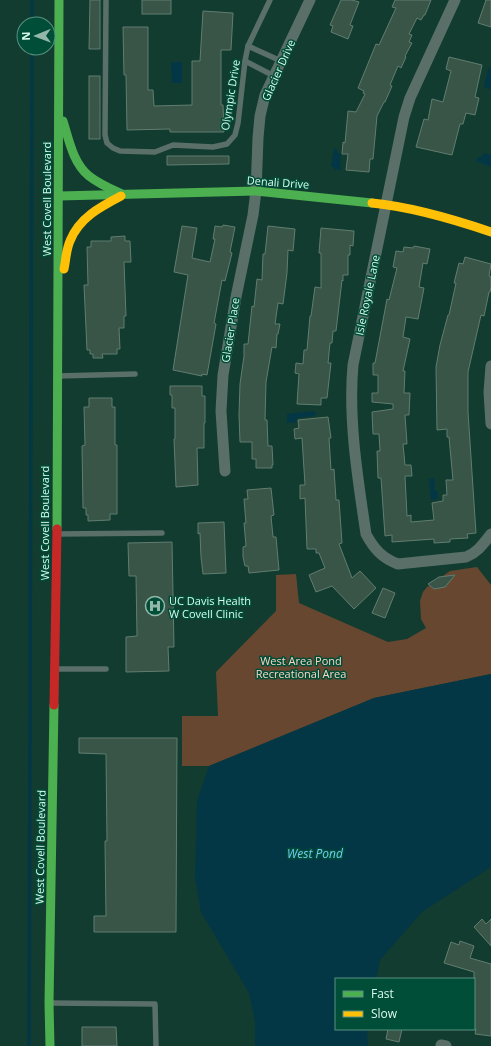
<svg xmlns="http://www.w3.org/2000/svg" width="491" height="1046" font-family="'Open Sans',sans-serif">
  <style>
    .green { fill: #684731 }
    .water { fill: #033746 }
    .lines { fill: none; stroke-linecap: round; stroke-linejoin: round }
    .stream { stroke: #033746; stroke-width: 3.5 }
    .building { fill: #395548; stroke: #617d70 }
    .lane { stroke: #596f68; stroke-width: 5.5 }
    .street { stroke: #596f68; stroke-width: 11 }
    .fast { stroke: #4caf50; stroke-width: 9 }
    .slow { stroke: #ffc107; stroke-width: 9 }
    .jam { stroke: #c62828; stroke-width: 9 }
    .labels { text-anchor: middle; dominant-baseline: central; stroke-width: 3; stroke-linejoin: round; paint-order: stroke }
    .street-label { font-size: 11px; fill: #d9faec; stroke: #004d38 }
    .poi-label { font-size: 11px; fill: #d9faec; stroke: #004d38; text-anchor: start }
    .park-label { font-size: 11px; fill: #fdd6c2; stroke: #004d38 }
    .water-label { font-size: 12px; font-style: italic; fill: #72ccf4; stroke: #004d38 }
  </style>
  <rect width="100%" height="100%" fill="#123c30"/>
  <path class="green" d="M477 567 491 585V674L374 698 209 766H182V716H218L216 672 276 611V575L296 574 299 603 388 642 407 639 426 628 421 619 420 601 423 592 427 587 450 571Z"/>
  <g class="water">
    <path d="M171 62H182V83H172Z"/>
    <path d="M489 67 491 68V89L484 87Z"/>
    <path d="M334 148 337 149V153H341L340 164 341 165V170L334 169V167H331Z"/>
    <path d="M484 153 491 155V167L476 161 478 157H481Z"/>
    <path d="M314 411 316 413 315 416 297 418 296 422 287 423V414Z"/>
    <path d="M434 478 435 491H438V499L431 500 429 479Z"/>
    <path d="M491 674V867L422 912 380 960 376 979H336V1029H367L368 1046H255V1021L249 993 201 912 195 878 197 801 209 766 374 698Z"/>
  </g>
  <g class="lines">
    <g class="stream">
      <path d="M32 24V0"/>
      <path d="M29 1046 32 48"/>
    </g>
  </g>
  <g class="building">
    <path d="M90 0H100V49H89Z"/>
    <rect x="142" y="0" width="29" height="14"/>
    <path d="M341 0H352L359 2 350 25 353 26 348 39 331 32 333 26 330 25Z"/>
    <path d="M395 0H431L425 15H424L421 20 417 18 409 34 412 35 409 42 412 43 405 56 406 57 401 68 398 66 390 85 392 86 385 102H384L377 116 373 159H370L369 172 346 170 348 154H342L343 142 345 143 348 111 356 112 365 94 363 93 364 91 358 88 376 44 379 45 396 8 392 7Z"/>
    <path d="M486 0H491V27L478 23Z"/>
    <path d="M203 11 233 13 231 50H221V105H223L224 132H170V129L127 130 126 75H124L123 27H148V90H153L154 106 192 105V61H200Z"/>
    <path d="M449 57 482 65 475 97 479 98 475 115 466 113 463 124H460L452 155 416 147 424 119 428 120 432 99 443 102 451 71 446 69Z"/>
    <rect x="89" y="76" width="11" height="63"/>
    <path d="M167 156H229V164L167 165Z"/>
    <path d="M223 225 235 227 230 252 232 253 225 281 222 280 214 323 216 324 207 375 202 374V376L173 370 188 275 174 272 182 226 197 228 192 258 210 262 215 239H213L215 226 222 227Z"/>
    <path d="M268 226 295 229 293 251 288 250 287 273 283 304 278 303 275 324H280L278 334H277L276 348 272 347 266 382 265 420H267L268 446H272L273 465H272V468H256V459H252V442H240L239 415 240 384 244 356V344H248L252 306 254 307 257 279 262 280 263 254H265Z"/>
    <path d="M321 228 354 231 353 246 350 245V255H348V275H343V281L342 280 336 331H333L332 343H330L328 363H331L327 398H321V405L297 404 299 374 295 373 296 363 303 364 304 350H307L310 316H311L315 287 321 288V253H319Z"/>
    <path d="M125 236V241H130L131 262H124L126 316H124V328H119L120 349H117V354H102L103 358H93V354H90V350H87L84 285H88L87 247H91V241H111V237Z"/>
    <path d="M414 246 430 249 427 264 423 263 419 287 424 288 418 319 406 317 403 337 410 339 403 371H405L404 393H410L409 415H405L407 444H403L405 465H411L412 476H405L407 516 411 515V522L434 520 432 503 443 501V495H447L446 480H453L449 437H447V429L437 430 436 367 440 345 448 315H449L456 283H454L459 263 463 264 465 257 491 264 489 276 491 277V287L490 292H489L484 316 481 315 468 372V412L476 533 467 534 468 538 450 539V542L434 543V539L392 542V535L385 536 381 478H378L377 451H380L379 434H373L372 412 393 409V404L372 402V393H378V375H373V363H375L387 299 389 300 397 268 393 267 396 251 403 252 404 247 413 248Z"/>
    <path d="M170 386H202V396H205V423H204V448H197L198 485 176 487 174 439H175V408H172V395H170Z"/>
    <path d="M89 398H112V407H115V445H117V514H110V520L88 521V515H86V508H83L82 446 85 445 84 407H89Z"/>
    <path d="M328 417 331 438H329L331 470 334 469 336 500H339L342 543 339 544 352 578 360 571 376 588 354 609 332 586 316 592 309 575 325 568 319 553H316V549H307L305 498 300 499V485H305L302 438 295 439 294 429 299 428 298 420Z"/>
    <path d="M271 488 274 515 271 516 273 537H276L279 570 249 573 248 566H245L243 557V547L246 546 244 523H246L244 499H248L247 490Z"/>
    <path d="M224 522 226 573 203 574 201 557 200 533 198 534V523Z"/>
    <path d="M172 542 174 647H168L169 671 126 672V637L137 636 136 576H129L128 543Z"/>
    <path d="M455 575 445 587 434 589 428 584 439 577Z"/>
    <path d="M383 588 395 593 385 618 372 613Z"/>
    <path d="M79 738H177L176 932H94V916H106L105 841H107L106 754 79 753Z"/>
    <path d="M482 919 486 924 491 919V946L474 927Z"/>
    <path d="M460 941 474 946 470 958 491 964V1036L475 1034 476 1029H474V972L444 963 451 942 459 945Z"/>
    <path d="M82 1027H116L117 1046H82Z"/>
    <path d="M388 1029H402L399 1042 386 1039Z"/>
  </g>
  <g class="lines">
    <g class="lane">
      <path d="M106 0 105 135 107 143 113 148 120 151 155 152 173 145 213 147 227 144 235 135 238 123 245 61 248 46 270 0"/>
      <path d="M248 46 281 61"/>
      <path d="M245 61 274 76"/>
      <path d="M57 376 135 374"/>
      <path d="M57 534 162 533"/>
      <path d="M55 669H106"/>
      <path d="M49 1003 155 1004 156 1046"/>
    </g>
    <g class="street">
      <path d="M455 0 410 98 404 117 353 365C348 420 358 480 366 534 374 549 382 558 398 564L466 557C478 552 483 544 491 534"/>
      <path d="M491 366 489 392 491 424"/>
      <path d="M225 471 221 411 223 375 236 297 253 215 256 191 258 138 260 116 265 95 310 0"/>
      <path d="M441 1045 446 1046"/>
    </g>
    <g class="fast">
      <path d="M63 121C69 140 73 163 89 176 99 184 111 189 122 194"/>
      <path d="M59 196 256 191 372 203"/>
      <path d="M57 529C56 352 59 176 59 0"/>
      <path d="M50 1046 49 1003 54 705"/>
    </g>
    <g class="slow">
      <path d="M372 203C413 207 453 219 491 232"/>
      <path d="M64 269C66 260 66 250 70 241 79 218 100 207 121 196"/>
    </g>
    <path class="jam" d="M54 705 57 529"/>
  </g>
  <defs>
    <g id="hospital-ring" transform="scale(1)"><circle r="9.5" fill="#004d38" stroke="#93b8aa" stroke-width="1.5"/><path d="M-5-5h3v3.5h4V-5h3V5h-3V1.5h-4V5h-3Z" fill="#93b8aa"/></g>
  </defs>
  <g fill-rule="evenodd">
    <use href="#hospital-ring" x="155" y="606"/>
  </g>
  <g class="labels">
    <g class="street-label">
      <text transform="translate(278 70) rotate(-66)">Glacier Drive</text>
      <text transform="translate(230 95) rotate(-81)">Olympic Drive</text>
      <text transform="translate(278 182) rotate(4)">Denali Drive</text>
      <text transform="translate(46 199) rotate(-90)">West Covell Boulevard</text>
      <text transform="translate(367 295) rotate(-78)">Isle Royale Lane</text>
      <text transform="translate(230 330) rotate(-81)">Glacier Place</text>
      <text transform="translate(44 523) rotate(-90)">West Covell Boulevard</text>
      <text transform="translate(40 847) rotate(-89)">West Covell Boulevard</text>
    </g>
    <g class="poi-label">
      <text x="169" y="600">UC Davis Health<tspan x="169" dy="13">W Covell Clinic</tspan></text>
    </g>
    <g class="park-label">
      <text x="301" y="660">West Area Pond<tspan x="301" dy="13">Recreational Area</tspan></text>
    </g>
    <g class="water-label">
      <text x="315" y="853">West Pond</text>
    </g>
  </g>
  <rect x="335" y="978" width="140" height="52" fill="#004d38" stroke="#579280"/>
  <rect x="343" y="991" width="20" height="6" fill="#4caf50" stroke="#579280"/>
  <text x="371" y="998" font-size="12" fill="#d9faec">Fast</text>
  <rect x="343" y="1011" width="20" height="6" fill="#ffc107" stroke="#579280"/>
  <text x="371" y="1018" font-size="12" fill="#d9faec">Slow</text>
  <g transform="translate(36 36) rotate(269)"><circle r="19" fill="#004d38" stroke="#579280"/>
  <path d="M0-3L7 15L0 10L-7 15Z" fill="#93b8aa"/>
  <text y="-6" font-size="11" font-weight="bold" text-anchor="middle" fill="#d9faec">N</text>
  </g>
</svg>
